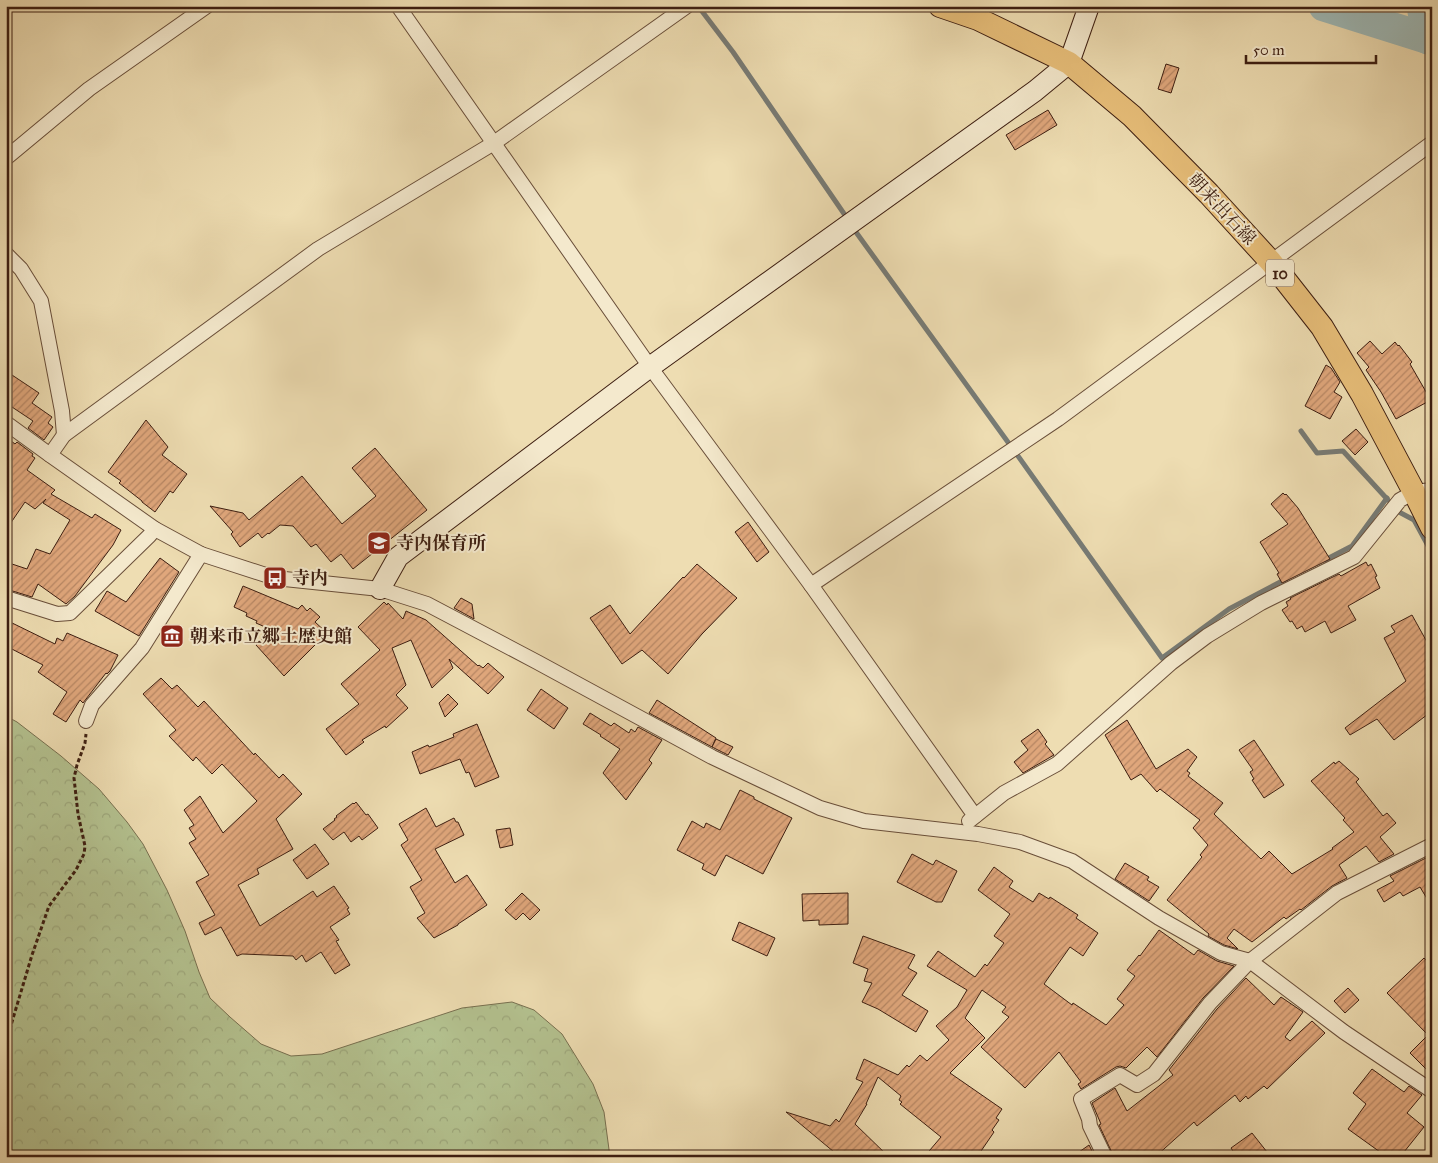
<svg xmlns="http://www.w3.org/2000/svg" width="1438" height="1163" font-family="'IM FELL Great Primer','Noto Serif JP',serif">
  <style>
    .forest { fill: url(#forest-crowns); stroke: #787050 }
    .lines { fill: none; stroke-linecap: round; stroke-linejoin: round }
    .stream { stroke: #777b75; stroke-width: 5 }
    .river { stroke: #9eb9b7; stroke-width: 31 }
    .building { fill: url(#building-hatch); stroke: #3d1e11 }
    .street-casing { stroke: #694e39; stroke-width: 16 }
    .secondary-casing { stroke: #3d1e11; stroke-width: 22 }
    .primary-casing { stroke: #3d1e11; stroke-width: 24 }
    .path { stroke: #3d1e11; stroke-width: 3; stroke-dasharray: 4 2.5; stroke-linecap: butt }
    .street { stroke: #f4e9cd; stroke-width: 14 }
    .secondary { stroke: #f4e9cd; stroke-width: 20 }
    .primary { stroke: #e7be79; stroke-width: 22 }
    .labels { text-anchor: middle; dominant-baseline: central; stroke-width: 4; stroke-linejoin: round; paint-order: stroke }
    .shield { fill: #f4e9cd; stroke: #745b49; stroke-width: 1 }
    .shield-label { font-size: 16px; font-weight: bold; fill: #3d1e11 }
    .street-label { font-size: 18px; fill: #3d1e11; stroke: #f4e9cd }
    .poi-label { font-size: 18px; font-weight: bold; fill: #3d1e11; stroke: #f4e9cd; text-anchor: start }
  </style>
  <defs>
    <pattern id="forest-crowns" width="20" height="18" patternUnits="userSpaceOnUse" patternTransform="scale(1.25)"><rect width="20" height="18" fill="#b4c290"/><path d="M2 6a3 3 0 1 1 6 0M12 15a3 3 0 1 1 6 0" fill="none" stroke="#9ca67b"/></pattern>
    <pattern id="building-hatch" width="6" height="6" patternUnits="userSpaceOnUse" patternTransform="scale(1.25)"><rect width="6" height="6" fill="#e0a77c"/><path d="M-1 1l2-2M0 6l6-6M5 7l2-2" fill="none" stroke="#b78764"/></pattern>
  </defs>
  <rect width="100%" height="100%" fill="#eeddb2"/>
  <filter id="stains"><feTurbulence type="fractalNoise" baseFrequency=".004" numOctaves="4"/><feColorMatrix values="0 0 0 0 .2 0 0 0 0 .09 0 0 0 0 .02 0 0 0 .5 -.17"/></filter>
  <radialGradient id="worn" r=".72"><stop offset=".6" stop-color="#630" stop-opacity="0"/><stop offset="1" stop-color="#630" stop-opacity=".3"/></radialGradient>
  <path class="forest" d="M6 716 17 722 61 756 99 789 127 822 143 844 167 890 185 931 199 972 210 998 230 1017 261 1044 291 1056 322 1054 462 1008 512 1002 534 1010 562 1034 593 1084 604 1112 610 1157H6Z"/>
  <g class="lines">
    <g class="stream">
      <path d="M698 6 733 52 849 221"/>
      <path d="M853 228 1018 456 1162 658 1229 609 1286 579"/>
      <path d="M1301 431 1317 453 1343 451 1388 500"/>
      <path d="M1396 508 1399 512 1414 520 1432 553"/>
      <path d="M1325 560 1352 546 1387 498"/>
    </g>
    <g class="river">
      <path d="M1324 6 1432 40"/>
      <path d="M1422 6 1428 39"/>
    </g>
  </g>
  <g class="building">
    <path d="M1166 64 1179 68 1171 93 1158 89Z"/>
    <path d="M1048 110 1057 125 1015 150 1006 135Z"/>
    <path d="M1370 341 1382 354 1395 342 1398 346 1399 345 1412 362 1410 364 1429 397 1427 398 1429 401 1396 419 1381 392 1366 370 1369 367 1357 353Z"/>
    <path d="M1326 365 1331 368 1340 382 1334 392 1342 397 1330 419 1305 406Z"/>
    <path d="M6 371 39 393 32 403 52 417 48 423 53 427 44 440 28 428 33 421 6 403Z"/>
    <path d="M146 420 168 447 162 455 187 474 173 493 170 491 155 512 142 502V501L119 483 121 481 108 472Z"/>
    <path d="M1356 429 1368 442 1355 455 1342 441Z"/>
    <path d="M6 437 15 444 17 442 33 454 32 456 35 458 27 470 55 490 51 494 92 518 95 514 121 530 113 545 75 596 66 604 38 584 32 597 6 589V562L27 569 36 549 50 554 70 520 43 503 46 499 35 509 25 502 6 530Z"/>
    <path d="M375 448 427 510 353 569 341 554 331 562 316 544 311 547 293 526 280 525 269 534 268 533 262 538 258 533 240 547 231 534 233 532 210 506 243 513 249 520 302 476 342 524 376 496 352 468Z"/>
    <path d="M1283 493 1285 495 1286 494 1298 508 1330 559 1282 583 1277 574 1279 573 1260 542 1288 524 1271 504Z"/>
    <path d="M748 522 769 552 757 562 735 532Z"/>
    <path d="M160 558 179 572 139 636 95 611 107 591 126 602Z"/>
    <path d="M1366 562 1368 566 1371 564 1377 576 1375 577 1380 588 1348 606 1356 620 1331 633 1325 621 1305 632 1302 626 1297 629 1292 621 1290 622 1282 610 1288 606 1286 602 1291 599 1290 598 1339 574 1341 576Z"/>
    <path d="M697 564 737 598 702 634 668 674 642 650 622 664 590 618 610 605 630 634 683 577 684 578Z"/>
    <path d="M243 586 298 609 302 605 307 611 310 608 320 617 315 622 327 633 284 676 256 645 272 630 256 623 257 621 246 616 247 613 234 607Z"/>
    <path d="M461 598 472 604 474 619 454 608Z"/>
    <path d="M384 602 387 605 388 603 403 619 406 611 426 620 478 666 479 665 483 668 488 663 504 677 488 694 449 659 453 668 432 688 411 640 392 648 406 685 396 695 408 708 386 728 385 726 362 740 364 742 346 755 326 729 359 704 341 684 380 650 358 627Z"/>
    <path d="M1412 615 1432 651V711L1394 740 1377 719 1350 735 1345 728 1406 681 1384 638 1395 632 1391 626Z"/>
    <path d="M6 620 55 644 57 638 63 641 67 633 118 655 110 671 107 674 106 673 83 703 80 700 66 722 53 714 67 692 38 672 43 665 6 646Z"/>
    <path d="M161 678 172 689 177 685 198 707 204 701 254 755 255 753 279 778 283 774 302 794 276 819 293 849 257 869 259 874 238 885 260 926 313 891 317 897 334 886 349 908 347 909 350 914 330 927 339 940 336 941 350 965 335 974 321 952 306 962 302 955 296 960 293 956 242 954 237 956 221 927 205 935 199 923 215 915 196 882 209 875 189 843 196 839 189 828 194 825 184 810 200 796 223 833 257 801 222 764 212 774 196 757 193 761 169 736 176 730 143 694Z"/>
    <path d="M541 689 568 708 554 729 527 710Z"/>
    <path d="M448 694 458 704 445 717 439 703Z"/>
    <path d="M657 700 716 738 712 747 649 713Z"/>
    <path d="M590 713 611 726 614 723 629 733 631 729 635 732 638 727 662 740 649 760 652 763 626 800 603 773 620 749 600 736 601 735 583 724Z"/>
    <path d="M1127 720 1156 769 1188 749 1197 757 1187 771 1190 773 1188 776 1223 803 1214 814 1261 859 1269 851 1292 874 1333 849 1332 848 1354 832 1343 820 1345 818 1311 781 1334 762 1335 764 1339 761 1359 779 1356 782 1383 816 1387 813 1396 823 1380 837 1394 854 1379 862 1366 846 1339 865 1347 878 1332 886 1301 910 1300 909 1286 919 1284 917 1252 942 1234 929 1227 938 1238 949 1224 945 1208 936 1209 934 1167 900 1202 857 1200 855 1208 845 1193 828 1200 820 1160 789 1157 792 1141 774 1131 780 1105 735Z"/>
    <path d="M477 724 499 777 475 787 469 772 466 773 460 759 420 774 412 752 428 745 429 747 454 737 453 734Z"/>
    <path d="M1038 729 1047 742 1045 744 1054 755 1023 773 1014 762 1028 750 1021 741Z"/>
    <path d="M716 739 733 747 728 755 712 747Z"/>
    <path d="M1254 740 1284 785 1264 798 1252 780 1254 779 1250 772 1253 770 1239 750Z"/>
    <path d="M740 790 754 797V799L792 818 763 874 726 855 715 876 702 869 704 864 677 850 692 821 704 828 706 823 720 830Z"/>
    <path d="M356 802 366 815 368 814 378 828 362 840 359 836 351 842 344 832 333 840 323 829 335 820 334 819 337 817 336 816 353 803 354 804Z"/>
    <path d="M426 808 436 827 454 818 456 822H458L464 835 435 849 455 883 467 875 487 905 458 924V925L434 938 417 918 425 913 410 887 422 880 401 845 408 840 399 824Z"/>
    <path d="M510 828 513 845 500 848 496 830Z"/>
    <path d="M315 844 329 864 307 879 293 860Z"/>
    <path d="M912 854 933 865 936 860 957 871 942 902H936L897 882Z"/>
    <path d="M1432 855V907L1420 887 1403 896 1400 892 1384 902 1377 890 1394 881 1390 876Z"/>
    <path d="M1125 863 1149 877 1147 880 1159 887 1149 901 1115 879Z"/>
    <path d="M994 867 1013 881 1009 887 1033 902 1039 893 1049 899 1050 897 1078 915 1076 918 1098 933 1083 956 1070 947 1044 984 1072 1005 1073 1003 1106 1025 1124 1005 1117 999 1135 976 1127 970 1139 955 1140 956 1159 930 1194 955 1198 950 1217 961 1234 966 1203 998 1157 1057 1147 1047 1126 1068 1120 1066 1116 1067 1081 1089 1078 1084 1081 1082 1059 1052 1025 1088 981 1047 1009 1017 1002 1012 1006 1007 982 990 965 1018 985 1038 950 1073 1002 1109 996 1118 999 1120 992 1130 994 1132 977 1157H924L941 1137 900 1104 902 1102 899 1100 901 1096 878 1077 866 1104H867L855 1124 889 1157H840L786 1112 830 1126 836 1119 839 1122 863 1082 856 1079 864 1059 898 1075 907 1065 909 1067 920 1055 927 1061 949 1040 936 1026 957 1007 967 990 927 966 938 951 975 977 985 964 987 966 1004 943 994 936 1010 914 978 890Z"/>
    <path d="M522 893 540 910 530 920 523 913 516 920 505 910Z"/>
    <path d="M848 893V924L819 925V920L803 921 802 894Z"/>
    <path d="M739 922 775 938 767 956 732 940Z"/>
    <path d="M863 936 915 955 908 968 917 973 902 995 928 1011 916 1032 878 1009 862 1002 872 983 864 981 868 969 853 963Z"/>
    <path d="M1424 958 1432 966V1075L1410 1053 1428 1035 1387 993Z"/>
    <path d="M1246 978 1274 1005 1281 997 1303 1012 1285 1037 1290 1041 1312 1021 1325 1033 1267 1089 1264 1086 1248 1099 1246 1096 1240 1102 1235 1095 1197 1126 1194 1122 1155 1157H1114L1099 1125 1101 1124 1092 1103 1115 1088 1127 1111 1173 1075 1169 1070 1217 1009Z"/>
    <path d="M1348 988 1359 1000 1345 1013 1334 1001Z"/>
    <path d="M1372 1069 1404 1092 1409 1086 1422 1095 1407 1113 1424 1127 1400 1157H1387L1348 1129 1366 1104 1353 1093Z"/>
    <path d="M1252 1133 1271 1157H1237L1231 1148Z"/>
    <path d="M1089 1145 1095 1157H1072Z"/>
  </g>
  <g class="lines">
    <g class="street-casing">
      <g id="street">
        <path d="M398 6 650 367 811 585 975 816"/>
        <path d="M6 158 89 89 207 6"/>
        <path d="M6 254 21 269 41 301 62 411 64 435"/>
        <path d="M6 423 50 455 155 529 201 554 275 578 380 589 427 604 537 662 712 757 820 808 864 821 978 834 1020 842 1072 861 1159 918 1221 953 1250 961 1344 1032 1432 1091"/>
        <path d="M50 455 64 435 318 249 494 143 687 6"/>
        <path d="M811 585 1058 419 1432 143"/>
        <path d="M6 598 57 614 70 613 149 536 155 529"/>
        <path d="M86 721 92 705 142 648 201 554"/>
        <path d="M969 821 1004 793 1057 764 1171 663 1207 636 1261 603 1354 557 1400 500 1414 492 1432 490"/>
        <path d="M1105 1157 1090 1126 1089 1119 1081 1099 1120 1075 1137 1085 1154 1074 1210 1003 1250 961 1337 893 1432 845"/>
      </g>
    </g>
    <g class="secondary-casing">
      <path id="secondary" d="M380 589 398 557 650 367 1035 91 1069 63 1089 6"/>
    </g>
    <g class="primary-casing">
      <path id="primary" d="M940 6 978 19 1069 63 1132 116 1209 194 1271 262 1322 327 1362 394 1414 492 1432 528"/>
    </g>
    <path class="path" d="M6 1042 32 955 49 906 76 870 84 854 85 846 78 814 74 778 77 765 85 743 86 734"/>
    <use href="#street" class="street"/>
    <use href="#secondary" class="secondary"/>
    <use href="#primary" class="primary"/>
  </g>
  <defs>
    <g id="school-square" transform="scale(1.25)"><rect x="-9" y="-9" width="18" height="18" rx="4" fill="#8f2418" stroke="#f4e9cd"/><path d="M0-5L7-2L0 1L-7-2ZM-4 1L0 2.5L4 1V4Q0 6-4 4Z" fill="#fff"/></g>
    <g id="bus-square" transform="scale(1.25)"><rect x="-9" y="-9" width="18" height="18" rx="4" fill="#8f2418" stroke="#f4e9cd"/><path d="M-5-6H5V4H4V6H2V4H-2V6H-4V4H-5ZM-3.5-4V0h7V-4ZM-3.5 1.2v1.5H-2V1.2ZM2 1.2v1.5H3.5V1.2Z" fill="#fff"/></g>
    <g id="museum-square" transform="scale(1.25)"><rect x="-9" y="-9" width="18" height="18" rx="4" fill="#8f2418" stroke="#f4e9cd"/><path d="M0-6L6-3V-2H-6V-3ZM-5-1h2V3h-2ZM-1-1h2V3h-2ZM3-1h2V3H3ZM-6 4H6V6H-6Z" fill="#fff"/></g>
  </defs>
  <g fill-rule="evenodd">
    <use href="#school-square" x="379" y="543"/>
    <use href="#bus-square" x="275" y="578"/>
    <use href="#museum-square" x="172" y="636"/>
  </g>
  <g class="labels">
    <rect class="shield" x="1266" y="259.5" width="28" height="27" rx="4"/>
    <g class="shield-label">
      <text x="1280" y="273">10</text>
    </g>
    <g class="street-label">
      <text transform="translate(1222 209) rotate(47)">朝来出石線</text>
    </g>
    <g class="poi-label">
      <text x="396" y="543">寺内保育所</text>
      <text x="292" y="578">寺内</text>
      <text x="190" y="636">朝来市立郷土歴史館</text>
    </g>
  </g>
  <rect width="1438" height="1163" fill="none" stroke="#eeddb2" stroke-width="25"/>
  <rect x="8" y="8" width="1423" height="1148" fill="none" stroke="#3d1e11" stroke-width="2.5"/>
  <rect x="12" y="12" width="1413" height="1138" fill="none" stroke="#3d1e11"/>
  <path d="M1246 55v8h130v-8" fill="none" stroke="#3d1e11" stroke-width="2.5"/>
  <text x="1253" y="55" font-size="15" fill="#3d1e11" stroke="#f4e9cd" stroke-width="4" paint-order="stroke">50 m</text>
  <rect width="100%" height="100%" filter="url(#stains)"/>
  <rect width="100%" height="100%" fill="url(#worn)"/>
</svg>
